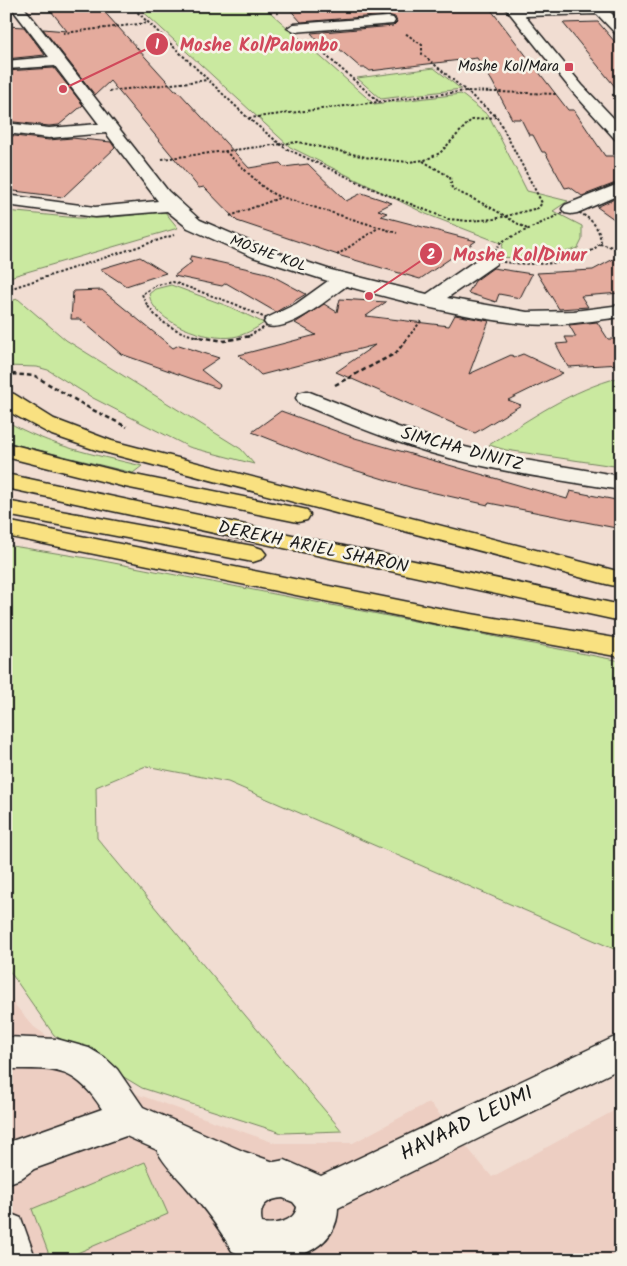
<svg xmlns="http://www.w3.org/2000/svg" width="627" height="1266" font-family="Kalam,sans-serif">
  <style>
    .built { fill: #edcec2 }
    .green { fill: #cae9a0; stroke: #73825e }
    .building { fill: #e4ab9d; stroke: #1c1c1c }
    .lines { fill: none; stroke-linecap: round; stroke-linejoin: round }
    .minor-casing { stroke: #1c1c1c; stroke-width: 3 }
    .highway-casing { stroke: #1c1c1c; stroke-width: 3 }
    .path-far1 { stroke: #1c1c1c; stroke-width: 2; stroke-dasharray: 2.5 2; stroke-linecap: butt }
    .path { stroke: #1c1c1c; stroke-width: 2.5; stroke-dasharray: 4.5 3; stroke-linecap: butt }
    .minor { fill: #f7f3e8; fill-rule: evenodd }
    .highway { fill: #f9e181; fill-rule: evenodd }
    .poi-dot { fill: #d1495b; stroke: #f7f3e8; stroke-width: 2 }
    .labels { text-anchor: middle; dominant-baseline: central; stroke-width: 5; stroke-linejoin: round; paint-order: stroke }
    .far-poi-label { font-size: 15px; fill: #1c1c1c; stroke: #f7f3e8; text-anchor: end }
    .far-street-label { font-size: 15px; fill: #1c1c1c; stroke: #f7f3e8 }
    .street-label { font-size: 18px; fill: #1c1c1c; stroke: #f7f3e8 }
    .near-street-label { font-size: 21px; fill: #1c1c1c; stroke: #f7f3e8 }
    .leader { fill: none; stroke: #d1495b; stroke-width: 2 }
    .callout-dot { fill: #d1495b; stroke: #f7f3e8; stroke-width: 2 }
    .mark-label { font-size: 15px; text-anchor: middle; font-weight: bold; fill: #fff }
    .callout-label { font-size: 19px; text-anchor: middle; font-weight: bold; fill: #d1495b; stroke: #f7f3e8; stroke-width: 5; stroke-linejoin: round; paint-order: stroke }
  </style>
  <rect width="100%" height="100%" fill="#f1ddd2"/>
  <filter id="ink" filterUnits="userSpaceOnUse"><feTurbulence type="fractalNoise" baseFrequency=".02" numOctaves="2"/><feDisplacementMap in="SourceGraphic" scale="10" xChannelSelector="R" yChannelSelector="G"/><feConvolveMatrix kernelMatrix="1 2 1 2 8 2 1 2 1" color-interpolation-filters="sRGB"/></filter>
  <g filter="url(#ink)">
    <path class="built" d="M6 995 34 1027 128 1091 275 1143H353L429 1102 492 1177 621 1107V1260H6Z"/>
    <g class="green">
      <path d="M137 6H263L374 104 461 94 489 116 527 191 568 201 553 211 582 226V240L578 248C549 258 528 259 499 257L503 244 426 214 290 147Z"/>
      <path d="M434 68 461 89 381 99 357 78Z"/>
      <path d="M6 211 78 218H103L165 212 178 228 6 278Z"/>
      <path d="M171 285 230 307 264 323C255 329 245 335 233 337 208 341 153 323 149 294L155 289Z"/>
      <path d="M18 299 66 340 241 449 254 464 189 447 93 398 48 370 37 367 6 366V302Z"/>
      <path d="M621 377V467L506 450 489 445C531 418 571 390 621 377Z"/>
      <path d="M6 421C52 447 92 454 142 466L133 473 6 442Z"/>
      <path d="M6 545 93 559 621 661V952L228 782 146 766 96 787 97 838 342 1131 282 1133 142 1088 54 1035 6 966Z"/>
      <path d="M145 1162 168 1214 61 1260H51L32 1209Z"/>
    </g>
    <g class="building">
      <path d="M47 6H99L175 90H177L249 168 280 163 284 167 308 164 346 201 362 193 392 203 378 210 387 213 381 216 476 241 420 279 341 256 237 221 204 187 199 188 110 81 95 95 43 29 67 31Z"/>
      <path d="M287 6H488L568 110H574L605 156H614L621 166V181L582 196 570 187 565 188 545 152H542L533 135H529L521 119H512L492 81 477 58 370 71 366 68H361L330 41 319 42 311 33 393 26 397 22 395 17 388 15 301 22Z"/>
      <path d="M598 22 621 49V94L563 23Z"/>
      <path d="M6 26 24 27 45 55 6 59Z"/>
      <path d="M54 68 83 105 59 125 49 126 6 121V71Z"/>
      <path d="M6 135 49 140 72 138 111 142 115 148 63 197 6 190Z"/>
      <path d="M621 196V224L597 207Z"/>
      <path d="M621 255V293L581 296 588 307 559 309 537 273 593 270Z"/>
      <path d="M191 256 267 273 306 294 276 312 226 283 222 286 174 276 192 262 189 260Z"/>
      <path d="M140 257 166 273 126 286 100 269Z"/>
      <path d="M493 268 532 274 520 298 499 294 496 302 468 293 475 281Z"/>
      <path d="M102 290 173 348 179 345 219 358 201 370 220 385 218 388 121 354 80 319H71L73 291Z"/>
      <path d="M340 299 386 302 366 316 449 326 455 315 489 321 469 374 511 355 515 357 523 354 563 373 508 400 521 405 475 433 336 372 375 345 261 375 239 355 316 335 295 323 324 304 337 312Z"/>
      <path d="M597 322 608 339H621V364L568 367 556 344 568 343 565 337H576L569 325Z"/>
      <path d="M281 411 355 438 567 499 570 491 621 501V529L489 503 488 505 413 488 328 462 252 432Z"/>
    </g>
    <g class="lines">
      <g class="minor-casing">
        <g id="minor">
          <path d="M10 6H23L168 191 200 220 267 249 331 270 427 294 482 256 489 254 496 256 498 260 496 264 447 298 527 312 574 311 621 305V317C590 321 557 327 526 324 465 318 405 302 346 286 328 299 290 332 267 326L264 322 267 318 296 304 328 281 253 257 188 228 167 211 95 217 6 205V195L95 207 158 201 106 133 49 138 6 133V123L49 128 99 124 55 66 6 69V61L49 57Z"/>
          <path d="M504 6H517L518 8 604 6 621 23V35L616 34 597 14 525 16 582 85 621 126V141L615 139 572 91Z"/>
          <path d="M388 17 393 18 395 21 393 24 294 32 287 28 294 24Z"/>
          <path d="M621 183V194L577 213 571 214 565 213 562 209 565 205Z"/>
          <path d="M307 391 398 427 448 443 507 457 621 476V490C557 480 493 471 431 453 386 439 342 421 299 403L296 398 299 393Z"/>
          <path d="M621 1034V1068L338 1208C338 1250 288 1265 254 1260 247 1259 239 1254 232 1251 219 1227 204 1208 186 1187 176 1175 164 1165 157 1150L126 1136 34 1169 20 1179 6 1184V1143L102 1109C74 1065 54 1069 6 1069V1037L57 1039 89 1048 104 1057 117 1069 143 1107 245 1152 274 1162 285 1160 321 1176ZM283 1198 293 1202 297 1207C295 1222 274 1225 262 1223 258 1206 267 1199 283 1198Z"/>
          <path d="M6 1212 21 1218 36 1260H6Z"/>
        </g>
      </g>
      <g class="highway-casing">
        <g id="highway">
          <path d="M6 392 14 394 54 419 112 441 621 572V584L615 586 606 584 96 450 52 435 11 413 6 410Z"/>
          <path d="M6 443 125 473 298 508 307 510 310 515 307 520 298 522 125 487 6 457Z"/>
          <path d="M6 474 621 605V621L6 488Z"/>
          <path d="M6 501 253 546 262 549 266 554 262 559 253 562 6 515Z"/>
          <path d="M6 521 448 610 621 639V657L448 626 6 536Z"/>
        </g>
      </g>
      <g class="path-far1">
        <path d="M131 6 248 118 285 148 373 189 448 219 469 221 494 219 538 208 542 203 497 117 422 54V45L405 33"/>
        <path d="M270 6 280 15"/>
        <path d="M63 33 148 23"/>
        <path d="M315 46 378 101"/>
        <path d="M109 91 207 80"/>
        <path d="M612 95 621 94"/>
        <path d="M249 118 466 91 556 94"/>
        <path d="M225 151 263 187 275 195 397 233"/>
        <path d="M162 159 298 142 370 158 408 162 425 160 440 153 471 120 496 117"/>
        <path d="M423 161 450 177 452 189 488 206 527 229"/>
        <path d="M571 209C587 215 599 224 601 242 579 270 520 265 489 260L501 242Z"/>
        <path d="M230 216 282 197"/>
        <path d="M600 244 621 249"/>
        <path d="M337 255 378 228"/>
        <path d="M6 290 174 235"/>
        <path d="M199 337C174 332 151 319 142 294L156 285 173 282 235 304 274 322 247 337"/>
        <path d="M408 337 422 320"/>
      </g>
      <g class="path">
        <path d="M193 336 224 341 250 336"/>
        <path d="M12 374 35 376 89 408 127 427"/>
        <path d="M335 385 396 353 409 336"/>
      </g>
      <use href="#minor" class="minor"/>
      <use href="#highway" class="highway"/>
    </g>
  </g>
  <rect class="poi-dot" x="564" y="62" width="10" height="10" rx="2.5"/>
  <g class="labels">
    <g class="far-poi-label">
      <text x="559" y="67">Moshe Kol/Mara</text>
    </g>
    <g class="far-street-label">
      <text transform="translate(268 254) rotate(20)">MOSHE KOL</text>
    </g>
    <g class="street-label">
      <text transform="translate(462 450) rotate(15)">SIMCHA DINITZ</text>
      <text transform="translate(313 548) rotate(12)">DEREKH ARIEL SHARON</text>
    </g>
    <g class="near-street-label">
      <text transform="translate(467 1124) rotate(-26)">HAVAAD LEUMI</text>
    </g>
  </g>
  <path class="leader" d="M63 89L157 44M369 296L431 254"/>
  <g class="callout-dot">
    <circle cx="63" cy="89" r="5"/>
    <circle cx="369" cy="296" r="5"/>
    <circle cx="157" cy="44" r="12"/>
    <circle cx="431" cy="254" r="12"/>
  </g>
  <g class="mark-label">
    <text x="157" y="49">1</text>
    <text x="431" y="259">2</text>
  </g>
  <g class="callout-label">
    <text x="259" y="51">Moshe Kol/Palombo</text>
    <text x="520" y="261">Moshe Kol/Dinur</text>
  </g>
  <rect width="627" height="1266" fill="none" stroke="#f7f3e8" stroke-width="25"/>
  <rect x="12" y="12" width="602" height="1241" fill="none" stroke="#1c1c1c" stroke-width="2" filter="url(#ink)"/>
</svg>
